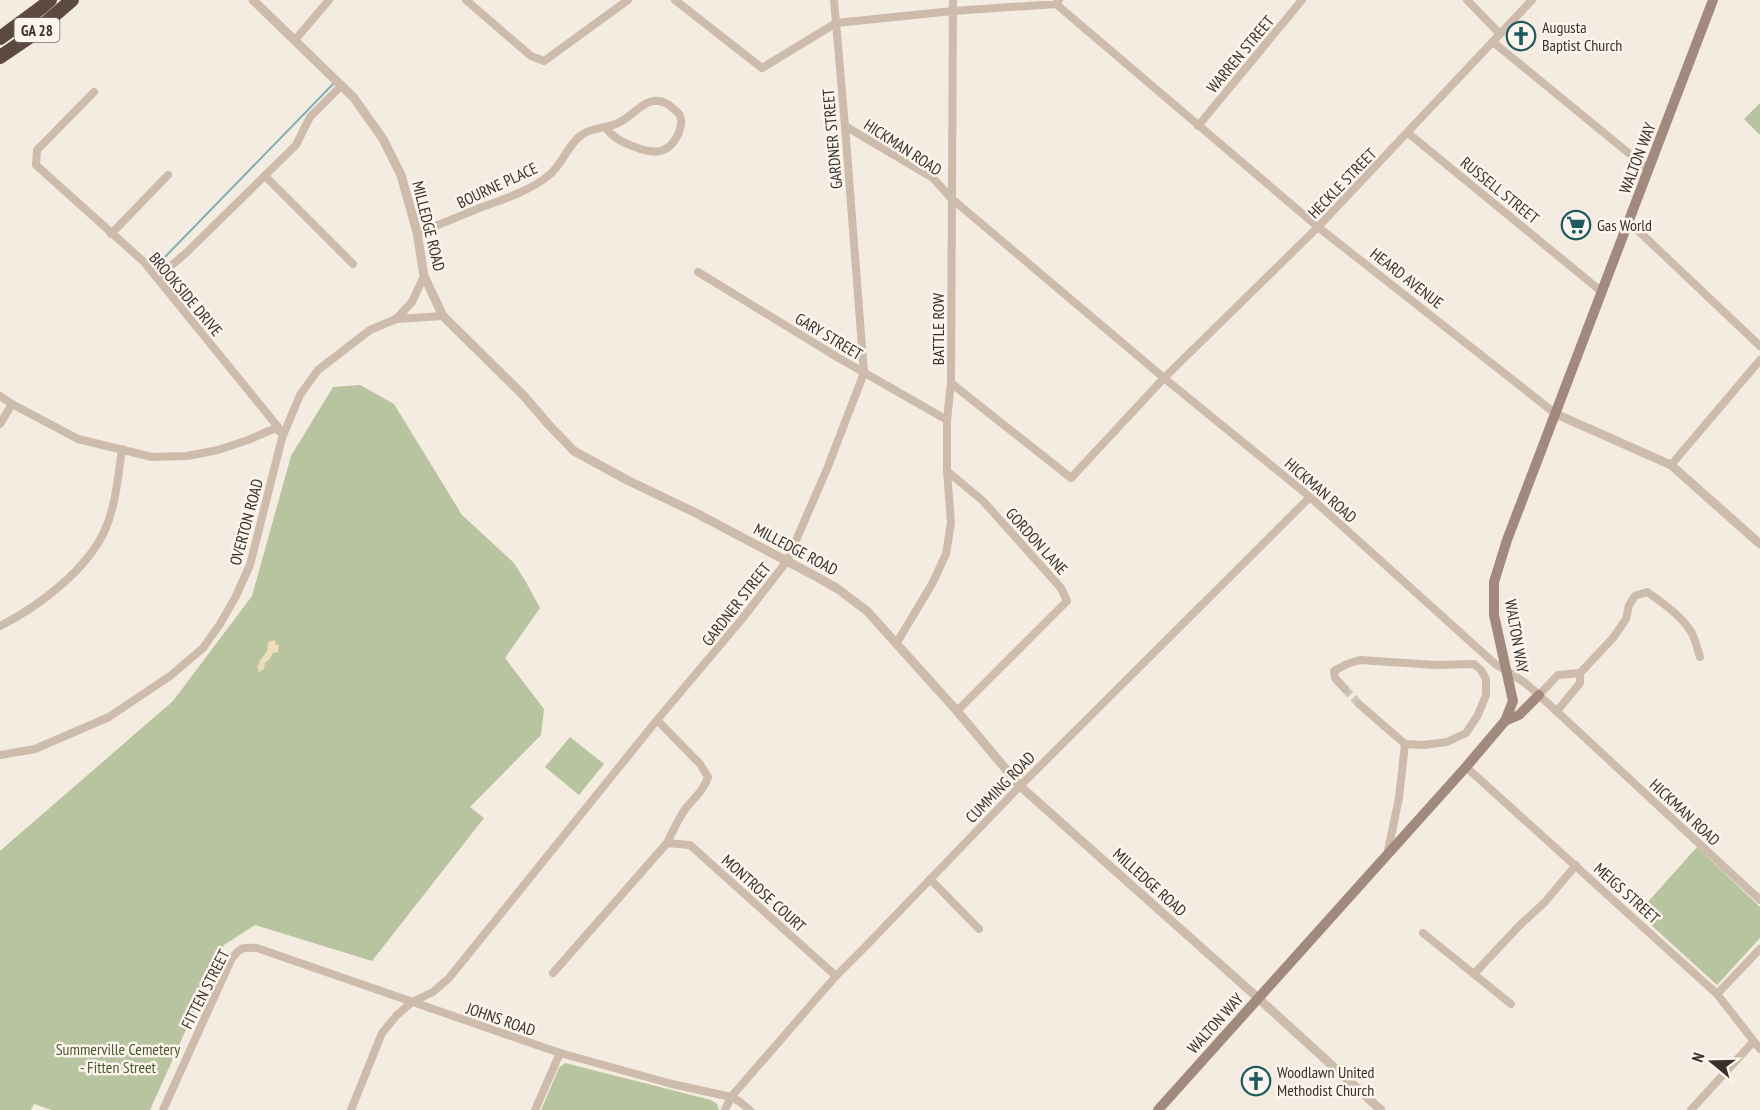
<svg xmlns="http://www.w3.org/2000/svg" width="1760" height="1110" font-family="'PT Sans Narrow',sans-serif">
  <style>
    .green { fill: #b8c4a0 }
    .sand { fill: #efdcb8 }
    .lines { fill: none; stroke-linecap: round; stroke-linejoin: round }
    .stream { stroke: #7fb0b2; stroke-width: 2 }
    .minor-tunnel { stroke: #cfc6bd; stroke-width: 8; stroke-dasharray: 8 4; stroke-linecap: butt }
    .minor { stroke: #cdbbac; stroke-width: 8 }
    .tertiary { stroke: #cdbbac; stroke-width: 9 }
    .secondary { stroke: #a18a7d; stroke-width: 10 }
    .motorway { stroke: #5c4a42; stroke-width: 14 }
    .labels { text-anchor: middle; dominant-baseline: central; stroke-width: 5; stroke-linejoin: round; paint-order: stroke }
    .shield { fill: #fbf5ee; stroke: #756b66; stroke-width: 1.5 }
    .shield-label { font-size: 15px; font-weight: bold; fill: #3b302b }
    .poi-label { font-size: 16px; fill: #3b302b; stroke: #fbf5ee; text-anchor: start }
    .street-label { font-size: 16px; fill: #3b302b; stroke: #fbf5ee }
    .park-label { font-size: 16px; fill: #4a5a2e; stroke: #fbf5ee }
  </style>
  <rect width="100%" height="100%" fill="#f4ebe1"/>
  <g class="green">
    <path d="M1760 103V135L1744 119Z"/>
    <path d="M360 385 394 404 462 515 514 563 526 582 540 608 505 658 544 709 541 735 470 807 484 818 372 961 255 925 224 945 150 1110H52L34 1104 31 1110H0V851L173 701 252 596 291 456 333 387Z"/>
    <path d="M570 737 604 764 579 795 545 767Z"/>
    <path d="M1697 847 1760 907V938L1717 985 1638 913Z"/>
    <path d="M565 1063 711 1100 717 1104 719 1110H541L559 1068Z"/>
  </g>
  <path class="sand" d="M275 640 276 645H279L278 652 273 653 269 660 265 662 264 669 259 672 257 666 260 663 259 662 267 651 268 642Z"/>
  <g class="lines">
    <path class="stream" d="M163 259 335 82"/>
    <path class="minor-tunnel" d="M1345 689 1359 704"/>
    <g class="minor">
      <path d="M466 0 531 56 544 61 628 0"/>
      <path d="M675 0 762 68 836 23 953 11 1056 4 1059 0"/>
      <path d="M1467 0 1500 34"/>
      <path d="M1056 4 1318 227 1556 414"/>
      <path d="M295 40 329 0"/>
      <path d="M1493 42 1648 169"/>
      <path d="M94 92 37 150 36 165 144 262 278 427"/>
      <path d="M845 126 933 178 951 198 1164 378 1310 497 1494 663 1524 682 1539 695 1760 900"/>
      <path d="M1198 126 1302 0"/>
      <path d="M1408 133 1602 292"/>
      <path d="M265 176 353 264"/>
      <path d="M1629 222 1760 346"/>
      <path d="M417 232C438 226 457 217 477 209 501 200 528 192 548 176 563 165 567 144 583 134 592 128 607 128 618 123 636 115 648 91 669 105 672 108 677 111 679 114 683 120 681 126 679 132 670 154 655 155 635 147 622 142 613 138 605 127"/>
      <path d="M111 234 168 175"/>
      <path d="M698 272 837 357 947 420"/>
      <path d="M157 278 186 253 296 145 310 117 342 85"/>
      <path d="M396 319 412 302 424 276"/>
      <path d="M951 383 1071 478 1164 378 1318 227 1532 0"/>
      <path d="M0 396 12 404 78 439 152 457 187 456 218 450 248 440 278 427 279 431"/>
      <path d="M0 424 12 404"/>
      <path d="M1671 465 1760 360"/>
      <path d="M947 471 983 501 1061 588 1067 601 957 711"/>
      <path d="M0 626C38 607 87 570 105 530 116 505 118 476 122 449"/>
      <path d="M896 644 932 584 946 554 951 523 947 471V420L951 383 953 0"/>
      <path d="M1345 689 1335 678 1334 671 1347 664 1360 660 1436 665 1474 664 1481 670 1486 679V695L1478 715 1466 733 1447 742 1424 745 1405 744"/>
      <path d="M1539 695 1558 675 1580 673"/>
      <path d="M1359 704 1405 744 1399 798 1387 855"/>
      <path d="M1557 711 1580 683V673L1613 638 1626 619 1629 605 1635 596 1647 592C1662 602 1680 615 1690 630 1695 637 1697 648 1700 657"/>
      <path d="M0 755 35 749 109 717 170 676 203 648 220 624 235 598 250 565 282 438 300 395 318 370 370 330 396 319 443 316"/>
      <path d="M1466 767 1717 994 1760 1049"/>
      <path d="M667 843 690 845 836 976"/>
      <path d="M930 879 979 929"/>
      <path d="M1423 933 1511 1004"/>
      <path d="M553 973 667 843C673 831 678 819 686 808 695 797 704 790 708 777L700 764 657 720"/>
      <path d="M1474 974 1519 926 1545 902 1576 865"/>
      <path d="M1717 994 1760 949"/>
      <path d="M163 1110 231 960C240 947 242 947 257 948L560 1053 672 1084 731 1097 740 1102 750 1110"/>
      <path d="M351 1110 382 1033 397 1015 412 1002 433 992 449 978 657 720 742 619 787 561 827 469 864 373 845 126 834 0"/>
      <path d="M535 1110 560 1053"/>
      <path d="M725 1110 731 1097 836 976 866 946 1020 786 1310 497"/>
      <path d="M1691 1110 1753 1042"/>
    </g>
    <g class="tertiary">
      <path d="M253 0 354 98 383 139 401 175 417 232 424 276 443 316 524 396 548 424 574 451 627 480 696 513 817 577 838 589 867 611 957 711 1020 786 1258 998 1381 1110"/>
      <path d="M1556 414 1671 465 1760 544"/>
    </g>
    <g class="secondary">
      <path d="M1505 721 1519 715 1539 695"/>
      <path d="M1158 1110 1466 767 1505 721 1513 701 1494 615V582L1507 540 1713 0"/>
    </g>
    <g class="motorway">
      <path d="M0 38 42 7 50 0"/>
      <path d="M0 57 28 38 72 0"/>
    </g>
  </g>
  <defs>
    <g id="church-ring" transform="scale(1.5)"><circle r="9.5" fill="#fbf5ee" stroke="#1f5a5e" stroke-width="1.5"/><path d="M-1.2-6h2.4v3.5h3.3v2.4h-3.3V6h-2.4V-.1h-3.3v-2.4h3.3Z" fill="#1f5a5e"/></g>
    <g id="supermarket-ring" transform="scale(1.5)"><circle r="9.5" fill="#fbf5ee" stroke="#1f5a5e" stroke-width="1.5"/><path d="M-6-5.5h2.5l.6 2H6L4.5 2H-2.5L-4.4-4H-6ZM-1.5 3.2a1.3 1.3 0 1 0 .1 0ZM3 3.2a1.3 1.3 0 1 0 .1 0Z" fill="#1f5a5e"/></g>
  </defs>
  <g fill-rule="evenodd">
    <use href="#church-ring" x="1521" y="36"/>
    <use href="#supermarket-ring" x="1576" y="225"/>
    <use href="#church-ring" x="1256" y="1081"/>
  </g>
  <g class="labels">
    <rect class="shield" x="14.5" y="18" width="45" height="24" rx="4.5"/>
    <g class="shield-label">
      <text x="37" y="30">GA 28</text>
    </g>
    <g class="poi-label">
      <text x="1542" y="27">Augusta<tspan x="1542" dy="18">Baptist Church</tspan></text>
      <text x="1597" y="225">Gas World</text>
      <text x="1277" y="1072">Woodlawn United<tspan x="1277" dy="18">Methodist Church</tspan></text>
    </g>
    <g class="street-label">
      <text transform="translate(1240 54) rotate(-50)">WARREN STREET</text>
      <text transform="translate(832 139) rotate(-95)">GARDNER STREET</text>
      <text transform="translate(903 147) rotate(33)">HICKMAN ROAD</text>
      <text transform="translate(1637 158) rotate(-69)">WALTON WAY</text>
      <text transform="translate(1342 183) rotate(-46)">HECKLE STREET</text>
      <text transform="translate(497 185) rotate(-25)">BOURNE PLACE</text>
      <text transform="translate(1500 190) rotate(39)">RUSSELL STREET</text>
      <text transform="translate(429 226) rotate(76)">MILLEDGE ROAD</text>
      <text transform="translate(1407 278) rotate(38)">HEARD AVENUE</text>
      <text transform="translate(186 294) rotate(50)">BROOKSIDE DRIVE</text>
      <text transform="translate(938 329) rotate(-90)">BATTLE ROW</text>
      <text transform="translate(829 336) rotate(31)">GARY STREET</text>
      <text transform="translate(1321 490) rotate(41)">HICKMAN ROAD</text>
      <text transform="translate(246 522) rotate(-75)">OVERTON ROAD</text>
      <text transform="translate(1037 541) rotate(48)">GORDON LANE</text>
      <text transform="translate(796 549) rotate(28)">MILLEDGE ROAD</text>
      <text transform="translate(736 604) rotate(-52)">GARDNER STREET</text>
      <text transform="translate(1517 636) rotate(80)">WALTON WAY</text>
      <text transform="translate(1000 787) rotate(-46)">CUMMING ROAD</text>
      <text transform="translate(1685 812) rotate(43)">HICKMAN ROAD</text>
      <text transform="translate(1150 882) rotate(42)">MILLEDGE ROAD</text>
      <text transform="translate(764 893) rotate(42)">MONTROSE COURT</text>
      <text transform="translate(1627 893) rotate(42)">MEIGS STREET</text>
      <text transform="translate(205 989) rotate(-63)">FITTEN STREET</text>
      <text transform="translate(501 1019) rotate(19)">JOHNS ROAD</text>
      <text transform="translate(1215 1023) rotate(-48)">WALTON WAY</text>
    </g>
    <g class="park-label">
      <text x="118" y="1049">Summerville Cemetery<tspan x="118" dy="18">- Fitten Street</tspan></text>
    </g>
  </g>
  <g transform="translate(1712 1062) rotate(289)" stroke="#fbf5ee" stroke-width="4.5" paint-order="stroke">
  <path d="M0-4.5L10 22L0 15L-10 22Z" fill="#3b302b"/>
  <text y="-9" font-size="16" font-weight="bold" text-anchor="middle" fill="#3b302b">N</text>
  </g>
</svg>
